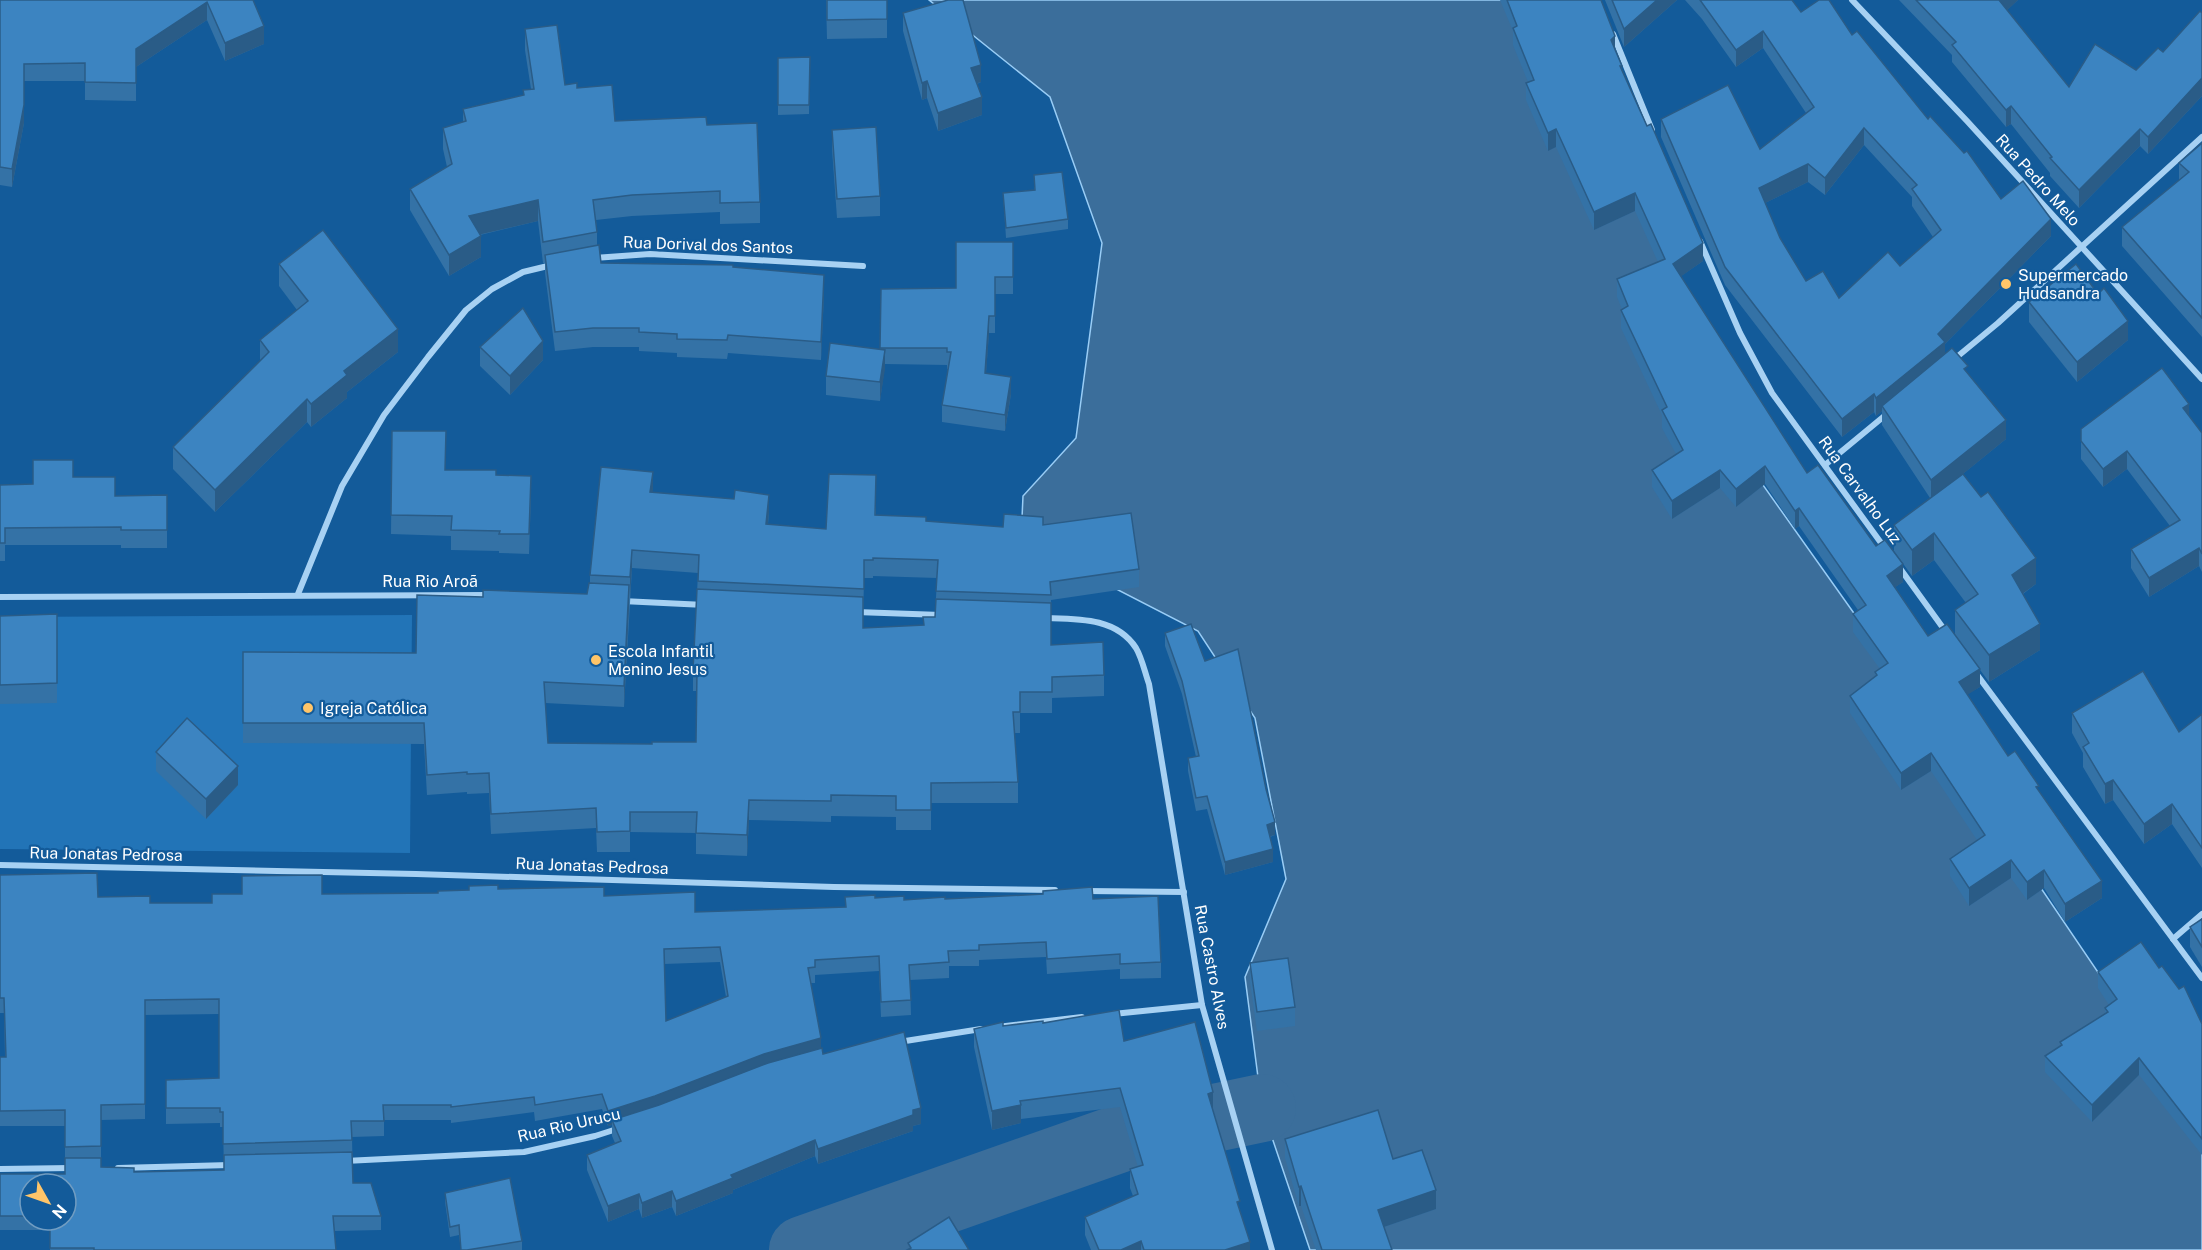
<svg xmlns="http://www.w3.org/2000/svg" width="2202" height="1250" font-family="'Public Sans',sans-serif">
  <style>
    .green { fill: #2274b7 }
    .water { fill: #3b6e9b; stroke: #99cdf6; stroke-width: 1.5 }
    .lines { fill: none; stroke-linecap: round; stroke-linejoin: round }
    .river { stroke: #3b6e9b; stroke-width: 68 }
    .minor { stroke: #a7d1f3; stroke-width: 6 }
    .wall { fill: #3472a6; fill-rule: evenodd }
    .shaded-wall { fill: #2a5c87 }
    .building { fill: #3c84c1; stroke: #2a5c87; stroke-width: 1.5; fill-rule: evenodd }
    .poi-dot { fill: #ffc569; stroke: #135b9a; stroke-width: 2 }
    .labels { text-anchor: middle; dominant-baseline: central; stroke-width: 4.5; stroke-linejoin: round; paint-order: stroke }
    .street-label { font-size: 16px; fill: #fff; stroke: #135b9a }
    .poi-label { font-size: 16px; fill: #fff; stroke: #135b9a; text-anchor: start }
  </style>
  <rect width="100%" height="100%" fill="#135b9a"/>
  <path class="green" d="M412 615 410 853 0 849V617Z"/>
  <path class="water" d="M929 0H1533L1634 168 1753 471 1868 633 2131 1021 2202 1114V1250H1310L1262 1108 1245 977 1286 879 1255 718 1198 631 1021 540 1023 496 1076 438 1102 243 1050 97Z"/>
  <g class="lines">
    <path class="river" d="M803 1250 1124 1137 1262 1108"/>
    <g class="minor">
      <path d="M1852 0 1967 121 2202 379"/>
      <path d="M1613 34 1652 130"/>
      <path d="M1700 241 1740 333 1772 393 1884 547"/>
      <path d="M594 258 650 254 863 266"/>
      <path d="M1952 361 1998 323 2202 137"/>
      <path d="M1825 465 1888 413"/>
      <path d="M1899 567 1946 632"/>
      <path d="M298 594 342 486 384 415 428 357 466 310 492 289 523 272 552 265"/>
      <path d="M0 597 489 595"/>
      <path d="M622 601 705 605"/>
      <path d="M856 612 941 615"/>
      <path d="M1044 618C1077 619 1116 617 1136 648 1142 658 1145 673 1149 684L1202 1005 1272 1250"/>
      <path d="M1975 672 2202 978"/>
      <path d="M0 865 416 874 834 887 1055 890"/>
      <path d="M1086 891 1184 892"/>
      <path d="M2173 939 2202 914"/>
      <path d="M1113 1014 1202 1005"/>
      <path d="M997 1027 1082 1017"/>
      <path d="M899 1042 981 1029"/>
      <path d="M345 1161 524 1152 595 1136 620 1128"/>
      <path d="M118 1168 230 1165"/>
      <path d="M0 1169 71 1168"/>
    </g>
  </g>
  <g class="wall">
    <path d="M0 0H253L264 44 225 61 207 20 136 67V101L85 100V81H24V123L12 187 0 185Z"/>
    <path d="M823 0H887V38L827 39 826 0Z"/>
    <path d="M1500 0H1601L1622 70 1703 261 1681 276 1807 473 1876 546 1903 582 1895 587 1928 636 1980 687 1967 694 2008 756 2039 791 2102 898 2065 922 2044 888 2027 900 2011 878 1969 906 1950 876V859L1977 840 1931 771 1901 790 1850 713V696L1875 677V672L1880 669 1853 632V614L1858 610 1799 526 1795 529 1765 484 1736 507 1720 488 1672 519 1652 487V470L1676 454 1662 428V415L1621 328V310L1622 309 1617 297V279L1658 262 1635 211 1594 230 1556 147 1548 151 1526 100V83L1528 82 1513 45V31Z"/>
    <path d="M1605 0H1677L1624 47Z"/>
    <path d="M1685 0H1792L1801 12 1852 35 2001 199 2051 236 1945 344V354L1968 374 2006 439 1959 477 2036 584 2023 594 2040 650 1989 682 1955 636V610L1966 603 1934 560 1912 576 1894 551V525L1930 498 1882 425V411L1876 416 1874 412 1842 437 1725 285 1661 137V119L1760 149 1806 113 1763 48 1736 67 1702 19ZM1864 145 1912 197V206L1933 237 1900 266 1839 298 1806 281 1780 238 1765 203 1808 182 1825 195Z"/>
    <path d="M1899 0H2018L2007 10 2069 87 2136 70 2163 52 2202 13V96L2148 154 2140 146 2079 208 2050 176V173L2011 124 2006 127 1952 62V55Z"/>
    <path d="M903 13 981 82 977 84 982 115 938 131 927 98 922 100 903 31Z"/>
    <path d="M525 29 565 85 577 88 615 121 707 125 760 202V223L720 224V212L632 216 596 220 597 232V245L601 263 733 267 824 294 821 360 728 353 727 359 677 357V353L639 351V347H593L555 351 545 273V263H543L538 221 480 235 481 257 449 276 410 210V189L447 167 443 149V128L463 122V109L523 95V90L531 89 525 50Z"/>
    <path d="M810 57 809 114 778 115V58Z"/>
    <path d="M832 130 880 196V216L837 218 832 149Z"/>
    <path d="M2202 143V337L2122 246V227L2179 180V163Z"/>
    <path d="M1034 175 1068 219V229L1006 238 1003 193 1034 190Z"/>
    <path d="M1013 242V294H995V333H989L986 373 1011 394 1005 431 942 422V405L948 369H947V365L885 364 880 401 826 395V376L880 349 881 289 956 288Z"/>
    <path d="M279 264 398 352 347 392V398L311 427 307 422 215 512 173 469V447L260 362V340L297 310 279 286Z"/>
    <path d="M2029 302 2128 340 2077 382 2029 322Z"/>
    <path d="M480 347 543 360 510 395 480 366Z"/>
    <path d="M2189 416 2202 433V572L2199 566 2149 597 2131 568V549L2170 526 2127 469 2103 487 2081 459V429Z"/>
    <path d="M392 431 445 470 496 475 531 495 529 554 499 553V551L451 550V536L391 534Z"/>
    <path d="M73 477 115 496 167 495V548H121V545H5V561H0V485L33 484Z"/>
    <path d="M653 492 769 513 768 524 826 529 876 493V515L926 521 1003 527 1043 525 1139 569V587L1051 600V645L1104 675V696L1052 698V713H1020V733H1014L1018 782V803H931V830H896V817L831 816V822L749 820 747 856 696 854V833L630 832V852H597L596 828 491 834 489 793 467 794V792L427 795 424 744 243 743V652L416 653 483 597 587 594 590 583V575ZM632 568 698 573 693 671V691H697L696 742 652 744 548 743 545 703 624 707ZM873 576 937 578 935 617 923 625 863 628 864 578H873Z"/>
    <path d="M57 614V703L0 704V616Z"/>
    <path d="M1165 633 1205 661 1275 835 1270 837 1273 862 1225 875 1207 809 1196 811 1188 771V758L1196 757 1182 694 1165 646Z"/>
    <path d="M2072 713 2179 732 2202 714V868L2172 824 2144 844 2113 800 2105 804 2083 767V753L2072 733Z"/>
    <path d="M156 752 238 785 206 819 156 771Z"/>
    <path d="M0 875 98 897 150 903H212L322 894 438 893 498 889 604 896 695 912 845 907V897L904 900 1093 899 1161 962V978L1120 979V969L1047 974 1046 957 979 960V966H949V978L910 980 911 1015 881 1017 879 971 815 975V983H811L821 1049 823 1054 921 1124 913 1126V1131L818 1164 815 1156 733 1190V1193L676 1216 672 1207 642 1218 639 1209 608 1222 587 1170V1155L615 1143 612 1136V1125L608 1126 602 1109 535 1121 534 1112 451 1123V1120H384V1136L352 1137 353 1183 381 1216V1230L334 1231 336 1250H50V1230H0V1174H65V1126H0V1057H5L4 1013H0ZM720 962 726 997 666 1021 664 964ZM219 1014V1078L166 1080V1124L220 1123V1127H223L224 1170 134 1172 101 1167V1120L145 1119V1015ZM30 1184 66 1220H30Z"/>
    <path d="M2202 919V967L2190 947V927Z"/>
    <path d="M1250 963 1295 1007V1026L1257 1031 1250 982Z"/>
    <path d="M2159 968 2202 1024V1155L2139 1075 2092 1122 2045 1072V1056L2060 1046V1042L2105 1014V1008L2109 1005 2098 988V972Z"/>
    <path d="M1043 1023 1124 1041 1213 1108 1250 1250H1091L1085 1235V1217L1133 1196 1130 1188V1169L1138 1167 1120 1107 1021 1119V1123L992 1130 974 1047V1029Z"/>
    <path d="M1285 1139 1393 1159 1436 1209 1384 1227 1392 1250H1316L1301 1206H1299L1285 1158Z"/>
    <path d="M445 1193 522 1241V1250H461L459 1235 450 1237 445 1202Z"/>
  </g>
  <g class="shaded-wall">
    <path d="M1657 0H1677L1624 47V29Z"/>
    <path d="M1999 0H2018L1999 18Z"/>
    <path d="M207 2V20L136 67V101V49Z"/>
    <path d="M264 26V44L225 61V43Z"/>
    <path d="M1763 31V48L1736 67V50Z"/>
    <path d="M1615 36V54L1611 40Z"/>
    <path d="M24 64V123L12 187V169Z"/>
    <path d="M981 65V82L971 85V68Z"/>
    <path d="M2202 78V96L2148 154V137Z"/>
    <path d="M927 81V98L922 100V83Z"/>
    <path d="M982 97V115L938 131V113Z"/>
    <path d="M2011 106V124L2006 127V110Z"/>
    <path d="M1864 128V145L1825 195V178Z"/>
    <path d="M1556 129V147L1548 151V133Z"/>
    <path d="M2140 129V146L2079 208V190Z"/>
    <path d="M1808 164V182L1759 206V188Z"/>
    <path d="M1635 193V211L1594 230V212Z"/>
    <path d="M538 200V221L469 237V216Z"/>
    <path d="M2051 219V236L1945 344V360L1882 406V411L1876 416V398L1938 334Z"/>
    <path d="M481 236V257L449 276V255Z"/>
    <path d="M1703 243V261L1673 282V264Z"/>
    <path d="M824 275V294L821 360V342Z"/>
    <path d="M989 316V333L985 389V373Z"/>
    <path d="M2128 321V340L2077 382V362Z"/>
    <path d="M398 329V352L347 392V398L311 427V404L344 371Z"/>
    <path d="M543 341V360L510 395V376Z"/>
    <path d="M885 350V369L880 401V382Z"/>
    <path d="M1011 377V394L1005 431V415Z"/>
    <path d="M1874 394V412L1842 437V419Z"/>
    <path d="M307 399V422L215 512V490Z"/>
    <path d="M2189 404V422L2183 408Z"/>
    <path d="M2006 420V439L1931 500V480Z"/>
    <path d="M2127 451V469L2103 487V469Z"/>
    <path d="M1765 466V484L1736 507V489Z"/>
    <path d="M1720 470V488L1672 519V501Z"/>
    <path d="M653 472V490L650 510V492Z"/>
    <path d="M769 495V513L766 542V524Z"/>
    <path d="M1799 508V526L1795 529V511Z"/>
    <path d="M1934 533V560L1912 576V550Z"/>
    <path d="M2199 548V566L2149 597V578Z"/>
    <path d="M632 550V568L630 596V577Z"/>
    <path d="M2036 558V584L2012 601V575Z"/>
    <path d="M1903 564V582L1887 593V576Z"/>
    <path d="M629 585V606L624 707V686Z"/>
    <path d="M2040 624V650L1989 682V655Z"/>
    <path d="M1980 669V687L1959 700V682Z"/>
    <path d="M1931 753V771L1901 790V773Z"/>
    <path d="M238 766V785L206 819V799Z"/>
    <path d="M2113 780V800L2105 804V784Z"/>
    <path d="M749 800V820L747 856V835Z"/>
    <path d="M2172 804V824L2144 844V824Z"/>
    <path d="M1275 822V835L1267 837V825Z"/>
    <path d="M1273 849V862L1225 875V862Z"/>
    <path d="M2011 860V878L1969 906V888Z"/>
    <path d="M2044 870V888L2027 900V882Z"/>
    <path d="M2102 881V898L2065 922V904Z"/>
    <path d="M821 1038V1053L612 1120V1125L608 1126V1111L764 1054Z"/>
    <path d="M2139 1058V1075L2092 1122V1105Z"/>
    <path d="M1213 1092V1111L1208 1094Z"/>
    <path d="M1021 1105V1123L992 1130V1111Z"/>
    <path d="M921 1108V1124L913 1126V1131L818 1164V1149L913 1110Z"/>
    <path d="M815 1140V1156L733 1190V1193L676 1216V1201L731 1175Z"/>
    <path d="M1301 1186V1206H1299V1187Z"/>
    <path d="M1436 1190V1209L1378 1229V1210Z"/>
    <path d="M672 1191V1207L642 1218V1203Z"/>
    <path d="M639 1194V1209L608 1222V1206Z"/>
    <path d="M1141 1241V1250H1121Z"/>
    <path d="M1250 1242V1250H1225Z"/>
  </g>
  <g class="building">
    <path d="M0 0H253L264 26 225 43 207 2 136 49V83L85 82V63L24 64V105L12 169 0 167Z"/>
    <path d="M827 0H887V19L827 20Z"/>
    <path d="M948 0H963L981 65 971 68 982 97 938 113 927 81 922 83 903 13Z"/>
    <path d="M1507 0H1601L1615 36 1611 40 1622 66H1620L1647 126 1651 124 1703 243 1673 264 1807 473 1818 465 1876 546 1885 540 1903 564 1887 576 1928 636 1947 624 1980 669 1959 682 2008 756 2015 751 2039 786 2036 787 2102 881 2065 904 2044 870 2027 882 2011 860 1969 888 1950 859 1985 835 1931 753 1901 773 1850 696 1877 675 1875 672 1888 663 1853 614 1866 605 1799 508 1795 511 1765 466 1736 489 1720 470 1672 501 1652 470 1683 450 1662 410 1667 407 1621 310 1628 306 1617 279 1665 259 1635 193 1594 212 1556 129 1548 133 1526 83 1534 80 1513 28 1517 26Z"/>
    <path d="M1612 0H1657L1624 29Z"/>
    <path d="M1700 0H1792L1801 12 1819 0H1829L1852 35 1857 31 1928 119 1930 116 1964 153 1967 151 2001 199 2023 181 2051 219 1938 334 1945 342 1876 398 1874 394 1842 419 1725 267 1661 119 1728 85 1760 149 1814 107 1763 31 1736 50ZM1864 128 1917 185 1912 189 1941 230 1900 266 1888 252 1839 298 1823 271 1806 281 1780 238 1759 188 1808 164 1825 178Z"/>
    <path d="M1916 0H1999L2069 87 2095 44 2136 70 2158 48 2163 52 2200 11 2202 13V78L2148 137 2140 129 2079 190 2050 158 2052 157 2011 106 2006 110 1952 45 1956 42Z"/>
    <path d="M557 25 565 85 577 83V88L612 85 615 121 706 117 707 125 757 123 760 202 720 203V191L632 195 593 200 597 232 543 242 538 200 469 216 481 236 449 255 410 189 452 164 443 128 466 121 463 109 524 95 523 90 534 89 525 29Z"/>
    <path d="M810 57 809 105H778V58Z"/>
    <path d="M876 127 880 196 837 199 832 130Z"/>
    <path d="M2202 143V318L2122 227 2189 172 2179 163Z"/>
    <path d="M1062 172 1068 219 1006 228 1003 193 1035 190 1034 175Z"/>
    <path d="M323 230 398 329 344 371 347 375 311 404 307 399 215 490 173 447 269 352 260 340 308 301 279 264Z"/>
    <path d="M956 242H1013V277H995V316H989L985 373 1011 377 1005 415 942 405 951 352H947V348H880L881 289 956 288Z"/>
    <path d="M599 245 601 263 733 265V267L824 275 821 342 728 335 727 340 677 339V334L639 332V328H593L555 332 545 255Z"/>
    <path d="M2076 264 2098 294 2104 288 2128 321 2077 362 2029 302Z"/>
    <path d="M523 308 543 341 510 376 480 347Z"/>
    <path d="M830 343 885 350 880 382 826 376Z"/>
    <path d="M1952 348 1968 366 1964 369 2006 420 1931 480 1882 406Z"/>
    <path d="M2162 368 2189 404 2183 408 2202 433V554L2199 548 2149 578 2131 549 2180 520 2127 451 2103 469 2081 441V429Z"/>
    <path d="M392 431H446L445 470H496V475L531 476 529 534H499L500 531 451 530 452 516 391 515Z"/>
    <path d="M33 460H73V477H115V496L167 495V530H121V527L5 528V543H0V485L33 484Z"/>
    <path d="M601 467 653 472 650 492 734 499 735 490 769 495 766 524 826 529 829 474 876 475 875 515 926 517V521L1003 527 1004 514 1043 517V525L1131 513 1139 569 1050 582 1051 595 936 591 938 560 873 558V560H864V589L698 581 699 555 632 550 630 577 590 575Z"/>
    <path d="M1963 474 1981 497 1988 492 2036 558 2012 575 2040 624 1989 655 1955 610 1978 594 1934 533 1912 550 1894 525Z"/>
    <path d="M589 583 629 585 624 686 544 682 548 743 652 744V742H696L697 671H693L697 589 863 597V628L924 625 923 617H935L936 599 1051 603V645L1103 642 1104 675 1052 677V692H1020V712H1013L1018 782 931 783V810H896V796L831 795V801L749 800 747 835 696 833 697 812H630V831L597 832 596 808 491 814 489 773 467 774V772L427 775 424 723H243V652L416 653 417 595 483 597V590L587 594Z"/>
    <path d="M57 614V683L0 685V616Z"/>
    <path d="M1191 624 1205 661 1238 649 1266 789 1275 822 1267 825 1273 849 1225 862 1207 796 1196 798 1188 758 1199 756 1182 681 1165 633Z"/>
    <path d="M2143 671 2179 732 2202 714V848L2172 804 2144 824 2113 780 2105 784 2083 747 2089 743 2072 713Z"/>
    <path d="M187 718 238 766 206 799 156 752Z"/>
    <path d="M97 873 98 897 150 896V903H212V894H242V876L322 875V894L438 893V891L469 890V886L498 885V889L604 887V896L695 892V912L846 907 845 897 875 895V898L904 896V900L945 897V899L1043 894V891L1092 887 1093 899 1158 896 1161 962 1120 964V954L1047 959 1046 942 979 945V950L948 951 949 962 909 965 911 1000 881 1002 879 956 815 960V967L808 968 821 1038 764 1054 655 1096 608 1111 602 1094 535 1105 534 1097 451 1107V1105H383L384 1121H351L352 1140 223 1144V1112H220V1108H166V1080L219 1078V999L145 1000V1104L101 1105V1146L65 1147V1110L0 1111V1057H6L4 998H0V875ZM720 947 728 996 666 1021 664 949Z"/>
    <path d="M2202 919V947L2190 927Z"/>
    <path d="M2141 942 2159 968 2162 966 2179 989 2184 986 2202 1024V1139L2139 1058 2092 1105 2045 1056 2062 1045 2060 1042 2108 1012 2105 1008 2117 999 2098 972Z"/>
    <path d="M1288 958 1295 1007 1257 1012 1250 963Z"/>
    <path d="M1119 1010 1124 1041 1195 1022 1213 1092 1208 1094 1240 1201 1237 1202 1250 1242 1225 1250H1144L1141 1241 1121 1250H1099L1085 1217 1138 1194 1130 1169 1143 1165 1120 1088 1020 1101 1021 1105 992 1111 974 1029 1003 1022V1026L1043 1021V1023Z"/>
    <path d="M904 1032 921 1108 913 1110V1115L818 1149 815 1140 731 1175 733 1178 676 1201 672 1191 642 1203 639 1194 608 1206 587 1155 621 1141 612 1120 659 1105 768 1063 822 1048 823 1054Z"/>
    <path d="M1378 1110 1393 1159 1422 1150 1436 1190 1378 1210 1392 1250H1322L1301 1186 1299 1187 1285 1139Z"/>
    <path d="M352 1152 353 1183H371L381 1216H333L336 1250H94V1248H50V1220H66V1184H30V1216H0V1174H65V1158H101V1167L134 1168V1172L224 1170V1155Z"/>
    <path d="M510 1178 522 1241 467 1250H461L459 1225 450 1227 445 1193Z"/>
    <path d="M949 1217 969 1250H907L911 1248 908 1243Z"/>
  </g>
  <g class="poi-dot">
    <circle cx="2006" cy="284" r="6"/>
    <circle cx="596" cy="660" r="6"/>
    <circle cx="308" cy="708" r="6"/>
  </g>
  <g class="labels">
    <g class="street-label">
      <text transform="translate(2038 180) rotate(48)">Rua Pedro Melo</text>
      <text transform="translate(708 245) rotate(2)">Rua Dorival dos Santos</text>
      <text transform="translate(1860 490) rotate(54)">Rua Carvalho Luz</text>
      <text x="430" y="581">Rua Rio Aroã</text>
      <text transform="translate(106 854) rotate(1)">Rua Jonatas Pedrosa</text>
      <text transform="translate(592 866) rotate(2)">Rua Jonatas Pedrosa</text>
      <text transform="translate(1212 967) rotate(79)">Rua Castro Alves</text>
      <text transform="translate(569 1125) rotate(-13)">Rua Rio Urucu</text>
    </g>
    <g class="poi-label">
      <text x="2018" y="275">Supermercado<tspan x="2018" dy="18">Hudsandra</tspan></text>
      <text x="608" y="651">Escola Infantil<tspan x="608" dy="18">Menino Jesus</tspan></text>
      <text x="320" y="708">Igreja Católica</text>
    </g>
  </g>
  <g transform="translate(48 1202) rotate(130)"><circle r="28" fill="#135b9a" stroke="#719dc2" stroke-width="1.5"/>
  <path d="M0-4.5L10 22L0 15L-10 22Z" fill="#ffc569"/>
  <text y="-9" font-size="16" font-weight="bold" text-anchor="middle" fill="#ffffff">N</text>
  </g>
</svg>
